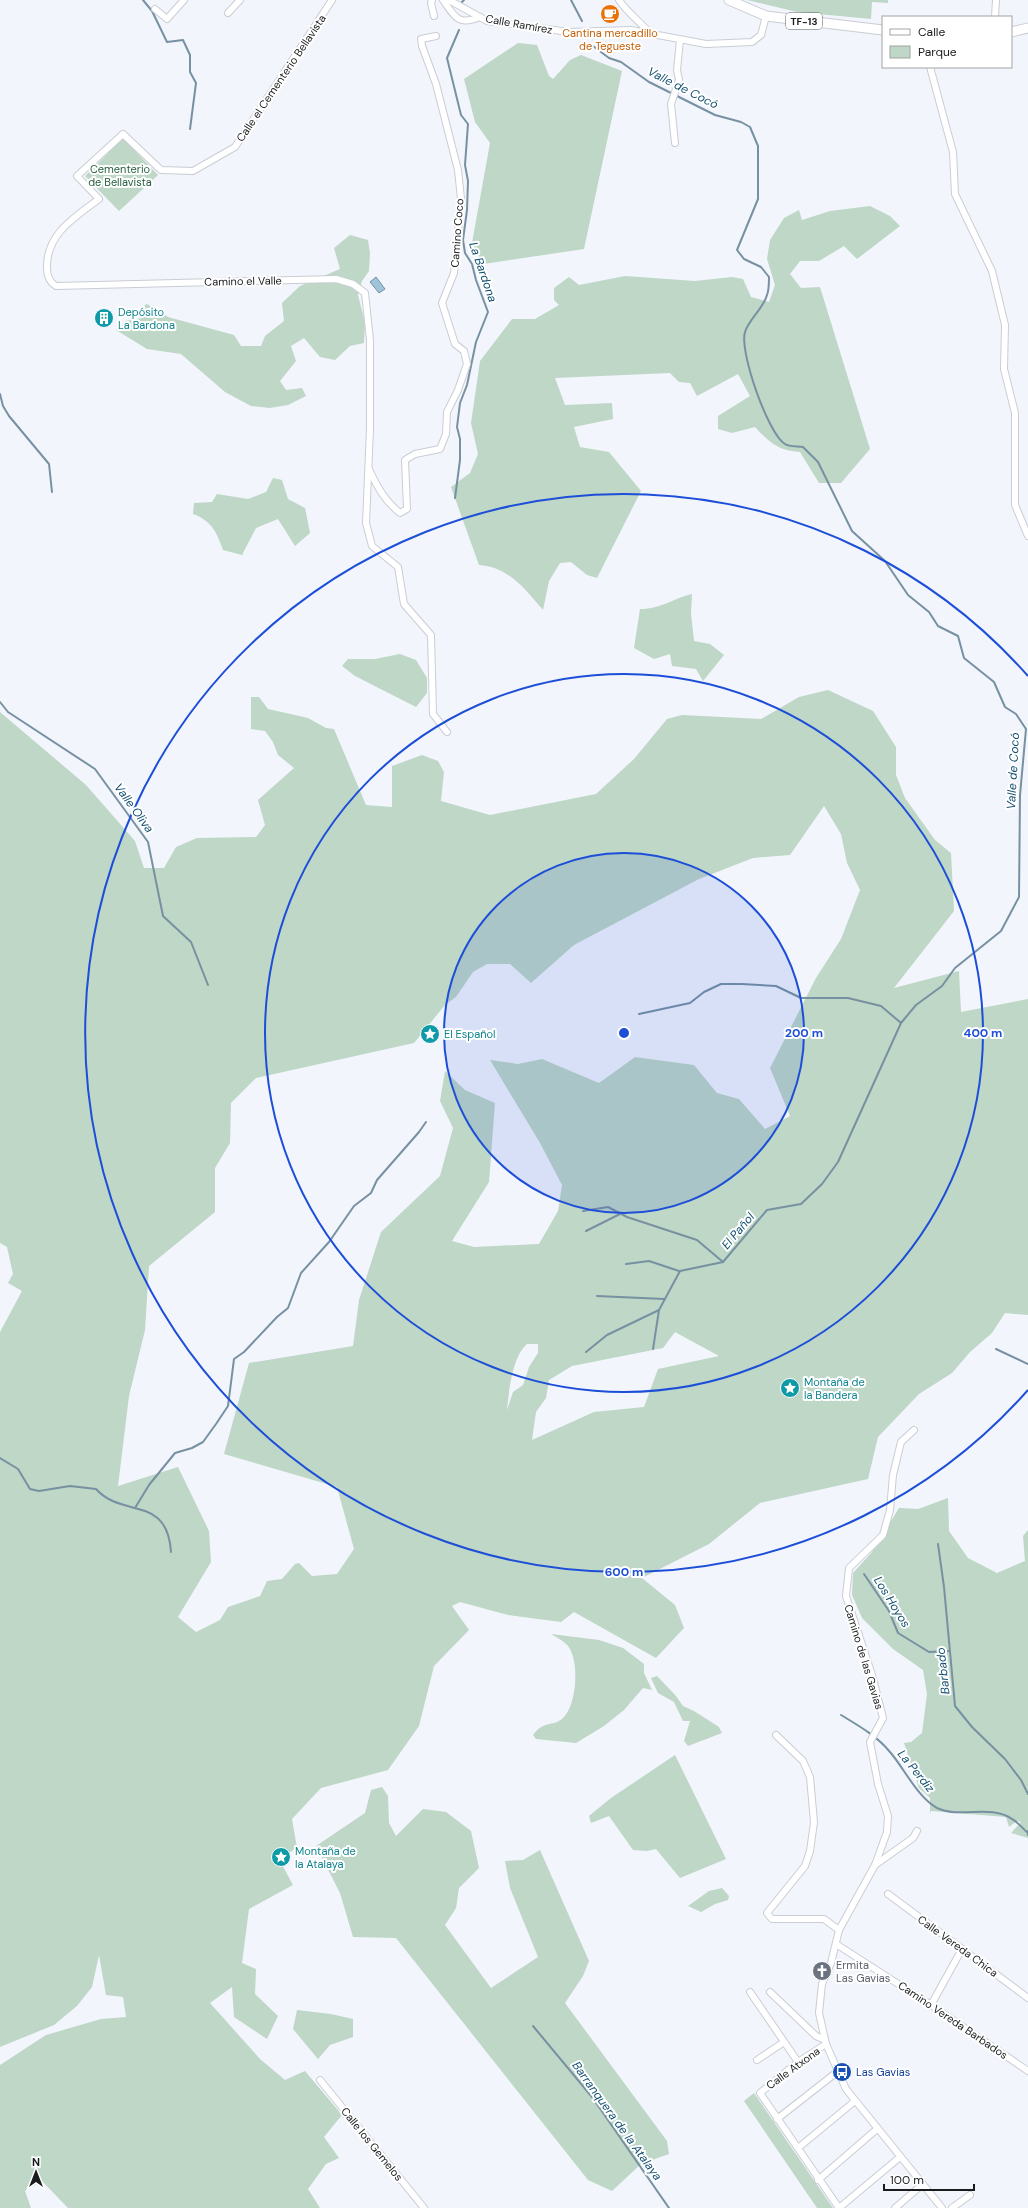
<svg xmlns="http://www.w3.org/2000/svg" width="1028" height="2208" font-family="'DM Sans',sans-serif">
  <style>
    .green { fill: #bed7c6; fill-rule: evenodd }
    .water { fill: #9fc3db; stroke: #7791a2 }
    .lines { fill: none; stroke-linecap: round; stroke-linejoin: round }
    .stream { stroke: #7791a2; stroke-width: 2 }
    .minor-casing { stroke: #cacdd4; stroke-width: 8 }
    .primary-casing { stroke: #cacdd4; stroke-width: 11 }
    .minor { stroke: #fff; stroke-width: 6 }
    .primary { stroke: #fff; stroke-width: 9 }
    .ring { fill: none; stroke: #1d4ed8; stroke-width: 2 }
    .labels { text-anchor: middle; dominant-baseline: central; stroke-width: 4; stroke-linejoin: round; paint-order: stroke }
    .shield { fill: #fff; stroke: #5e5f61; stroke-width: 1 }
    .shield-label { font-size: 10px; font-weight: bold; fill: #191b1d }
    .street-label { font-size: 11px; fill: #191b1d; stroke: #fff }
    .food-label { font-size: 11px; fill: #c56008; stroke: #fff }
    .park-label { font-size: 11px; fill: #255f3f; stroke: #fff }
    .culture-label { font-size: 11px; fill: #0d838f; stroke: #fff; text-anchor: start }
    .worship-label { font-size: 11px; fill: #5b616d; stroke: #fff; text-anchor: start }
    .transit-label { font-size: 11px; fill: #164399; stroke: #fff; text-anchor: start }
    .water-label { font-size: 12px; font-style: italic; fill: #125070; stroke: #fff }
    .centre { fill: #1d4ed8; stroke: #fff; stroke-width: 2 }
    .ring-label { font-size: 12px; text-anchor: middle; font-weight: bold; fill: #1d4ed8; stroke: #fff; stroke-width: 4; stroke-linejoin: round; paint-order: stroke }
  </style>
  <rect width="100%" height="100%" fill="#f2f5fc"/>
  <g class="green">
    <path d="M747 0H888V3L872 2 871 19 797 12Z"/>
    <path d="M518 43 537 45 549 76 553 79 570 60 581 55 622 71 584 249 483 264 472 243 490 143 475 122 464 79Z"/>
    <path d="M123 138 158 175 119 211 85 176Z"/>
    <path d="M870 206 890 216 900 226 857 259 844 246 819 261H800L790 274 801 288 820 287 870 449 841 483H819L800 452C778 451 769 442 755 427L732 433 718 429V416L750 396 738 374 697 396 690 383 679 382 670 373 555 378 565 405 612 403 613 419 574 427 580 447 609 452 641 491 597 578 587 575 571 562 560 563 549 581 543 610C525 589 509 567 479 565L451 487 470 473 478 454 471 423 480 361 512 319H535L559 305 554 300V288L569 277 579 285 625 276 695 281 732 277 743 279 751 297 769 302 775 285 767 259 770 240 784 218 799 210 802 220 830 211Z"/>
    <path d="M350 235 368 240 370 253 369 271 362 281 358 295 365 323 364 343 350 346 335 360 320 357 304 338 291 346 296 361 280 381 286 390 302 388 306 396 288 405 270 408 251 406 225 392 181 354 147 349 116 330 125 321 143 318 141 307 147 304 168 317 234 335 241 346H261L265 336 284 321 282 303 300 286 340 269 334 248Z"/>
    <path d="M273 478 282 480 288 499 305 508 310 533 295 546 278 519 256 528 242 555 223 550C217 533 212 521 193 514L194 503 212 502 217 494 248 499 266 492Z"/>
    <path d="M692 594 691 614 694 641 710 644 724 655 703 681 696 669 672 666 670 654 654 659 634 648 640 609C662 609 671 599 692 594Z"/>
    <path d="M400 654 416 660 427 678V693L416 707 355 676 342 666 348 659H375Z"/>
    <path d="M828 690 873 711 896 747V775L905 798 935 840 951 853 954 911 894 988 959 971 961 1012 1028 999V1315L1005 1313 992 1333 970 1352 952 1373 919 1394 878 1437 868 1479 760 1503 709 1544 642 1578 675 1605 684 1628 656 1658 574 1612 561 1622 508 1615 460 1602 452 1606 469 1630 434 1666 419 1726 388 1770 321 1788 292 1819 297 1848 279 1859 293 1885 249 1909 242 1963 256 1969 255 1994 278 2016 267 2039 234 2017 232 1987 210 2003 260 2059 285 2080 305 2071 342 2115 324 2137 339 2158 326 2164 308 2189 320 2208H68L42 2181 25 2191 31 2208H0V2065L46 2035 101 2019 126 2017 123 1997 106 1995 99 1955 92 1987 77 2006 54 2025 0 2047V1332L22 1291 8 1283 13 1274 7 1247 0 1243V712L86 785 135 841 144 868H164L176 847 197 838 256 837 265 825 258 800 294 768 278 755 273 742 265 731 251 729V697H259L268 709 308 718 326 728 334 729 366 805 392 807V766L422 755 438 761 444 772 441 801 490 815 596 794 634 759 667 719 682 715 761 719 799 697ZM824 806 841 834 847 863 860 890 841 939 816 978 770 1068 790 1116 765 1129 739 1099 717 1093 694 1065 635 1057 599 1083 542 1059 518 1064 490 1060 540 1143 562 1185 558 1211 539 1244 474 1247 452 1241 489 1182 495 1103 465 1090 445 1071 440 1101 453 1128 440 1176 381 1232 359 1300 353 1346 249 1363 224 1454 337 1487 354 1549 337 1574 312 1576 299 1563 295 1564 282 1579 267 1581 260 1596 228 1607 220 1620 196 1632 178 1617 211 1562 209 1531 178 1467 118 1486 129 1396 145 1330 149 1266 215 1212V1168L230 1143 231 1103 256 1078 414 1043 445 1005 456 997 473 972 487 964H510L531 983 574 945 699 879 753 858 790 855ZM675 1332 719 1356 658 1369 644 1407 594 1412 532 1440 536 1412 546 1398 549 1380 572 1366 663 1348ZM527 1344H538V1353L529 1367 523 1385 513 1392 507 1410C509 1391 512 1357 527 1344Z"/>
    <path d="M948 1498 949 1531 968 1558 997 1573 1025 1561 1023 1536 1028 1530V1838L1011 1833 1021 1822 1017 1821 1009 1827 1006 1817 931 1811 930 1814V1798L919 1788 904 1743 911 1742 922 1733 927 1694 923 1670 893 1649 862 1618 852 1595 853 1573 872 1552 899 1508 918 1509Z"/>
    <path d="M551 1634 599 1640 623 1648 644 1664V1673L652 1690 643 1688 624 1710 604 1726 576 1743 536 1739 533 1735C544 1720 552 1727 562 1719 577 1707 580 1661 568 1646 564 1641 556 1637 551 1634Z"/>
    <path d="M657 1676 676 1696 683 1706 694 1711 719 1727 722 1733 688 1746 684 1741 690 1721H683L674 1702 658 1693 651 1678Z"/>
    <path d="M675 1755 726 1859 680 1878 656 1849 647 1851 633 1850 609 1816 591 1823 589 1816 611 1798Z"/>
    <path d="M382 1787 388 1796 389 1823 396 1836 423 1809 446 1812 471 1831 479 1868 459 1888 456 1908 445 1925 491 1988 538 1957 510 1888 505 1861 523 1860 540 1850 589 1961 583 1976 565 2003 667 2141 669 2154 641 2164 612 2191 588 2180 396 1938 353 1937 340 1893 316 1846 365 1813 371 1790Z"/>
    <path d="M722 1888 729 1896 728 1900 715 1904 701 1912 688 1906 709 1891Z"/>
    <path d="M297 2010 331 2014 353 2019V2037L330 2045 318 2059 293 2029Z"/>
    <path d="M754 2093 833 2208H817L744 2101Z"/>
  </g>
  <path class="water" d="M376 277 385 289 379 293 370 282Z"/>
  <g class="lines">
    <g class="stream">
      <path d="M143 0 152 11 167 42 183 40 190 55V72L196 83 190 129"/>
      <path d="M571 0 582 21"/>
      <path d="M462 2 464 0"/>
      <path d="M593 46 609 58 621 62 649 82 715 115 741 122 750 127 758 146V199L737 250 744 259 761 267 769 277C769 283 769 290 767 295 763 309 749 319 745 332 739 351 768 434 785 444 789 447 798 446 803 447L818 462 852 531 885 561 908 595 929 612 938 626 958 636 964 658 994 682 1005 707 1016 714 1026 729 1020 795 1019 897 1001 931 955 968 942 986 916 1005 901 1023 881 1006 848 998H801L776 986 742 984H721L704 992 690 1003 639 1014"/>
      <path d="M0 394 3 406 9 416 49 464 52 492"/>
      <path d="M455 498 460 460V439L457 427 460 403 467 385 476 342 488 312 476 280 472 264 465 253 463 240 467 210 468 181 465 165 468 124 461 115 447 58 459 30"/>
      <path d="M0 702 8 712 95 769 148 842 163 916 191 942 208 985"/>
      <path d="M583 1211 608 1207 627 1217 697 1240 723 1262"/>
      <path d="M586 1231 620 1214"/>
      <path d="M626 1264 649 1261 679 1271"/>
      <path d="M597 1296 664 1299"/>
      <path d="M653 1349 659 1310"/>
      <path d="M996 1349 1028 1364"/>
      <path d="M586 1352 607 1335 659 1310 680 1271 723 1262 767 1210 801 1204 822 1184 838 1162 901 1023"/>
      <path d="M0 1458 18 1469 30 1489 39 1491 70 1486 96 1489C123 1519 167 1494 171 1552"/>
      <path d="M135 1508 149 1485 175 1453 192 1448 203 1442 216 1424 228 1406 234 1359 244 1352 277 1317 288 1308 301 1273 329 1242 354 1206 371 1193 377 1180 419 1132 426 1122"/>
      <path d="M938 1544 944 1587 955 1706 972 1727 1005 1759 1021 1780 1028 1794"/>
      <path d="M864 1574 889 1611 898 1633 929 1652 949 1651"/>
      <path d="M841 1715C859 1726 877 1736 890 1752 904 1768 918 1798 937 1808 961 1819 990 1804 1012 1819 1018 1822 1023 1829 1028 1833"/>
      <path d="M1028 1831V1835"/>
      <path d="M533 2026 592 2097 669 2208"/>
    </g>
    <g class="minor-casing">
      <g id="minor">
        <path d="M332 0 235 147 193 171 161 170 123 134 77 176 99 199C75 217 46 234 47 268 47 276 49 282 56 286L336 279 353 284 365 293 370 340V429L366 523 372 546 398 567 404 604 431 635 433 714 447 732"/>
        <path d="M432 0 431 3 434 16"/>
        <path d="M443 0C455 17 458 26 480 17"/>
        <path d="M449 0 487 21 569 32 631 30 706 44 752 42 761 35 766 16"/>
        <path d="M619 0C627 12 639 21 649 32"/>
        <path d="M155 9 167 19 184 0"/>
        <path d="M228 13 240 0"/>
        <path d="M995 17 996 0"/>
        <path d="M930 67 953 152 955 194 992 271 1005 325 1004 369 1015 413V505L1028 536"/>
        <path d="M675 143 671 104 679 80 677 70 680 40"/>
        <path d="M369 469C377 487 385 501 400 513L407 509 405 460 415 454 440 449 446 434 447 412 458 390 467 364 464 351 455 344 442 303 454 273 461 199 458 170 436 84 422 46 421 39 436 36"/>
        <path d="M914 1430 901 1442 893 1475 890 1510 883 1535 849 1568 846 1596 872 1675 883 1718 870 1742 878 1784 888 1816 887 1832 875 1865 839 1930 831 1963 822 1984 819 2013 826 2044 846 2089 942 2208"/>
        <path d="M776 1735 803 1761 810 1777 814 1822 810 1851 805 1866 767 1913 772 1919H824L839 1930"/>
        <path d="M875 1865 913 1838 917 1831"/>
        <path d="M888 1894 1028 1998"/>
        <path d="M836 1944 931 2005 1028 2071"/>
        <path d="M750 1992 798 2062"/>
        <path d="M770 1992 816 2036 825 2040"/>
        <path d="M931 2005 962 1949"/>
        <path d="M826 2044 798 2062 760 2093 839 2208"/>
        <path d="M757 2060 784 2042"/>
        <path d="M320 2080 424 2208"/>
        <path d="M777 2119 837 2072"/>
        <path d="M798 2148 855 2101"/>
        <path d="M818 2180 877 2129"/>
        <path d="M839 2208 900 2157"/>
        <path d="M895 2208 923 2184"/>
        <path d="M952 2208 970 2195"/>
      </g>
    </g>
    <g class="primary-casing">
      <g id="primary">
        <path d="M729 0 766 16 883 30"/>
        <path d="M1011 32 1028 28"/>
      </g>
    </g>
    <use href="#minor" class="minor"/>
    <use href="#primary" class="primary"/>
  </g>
  <circle cx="624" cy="1033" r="180" fill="#1d4ed8" fill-opacity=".12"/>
  <g class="ring">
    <circle cx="624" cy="1033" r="180"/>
    <circle cx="624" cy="1033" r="359"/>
    <path d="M1028 1390A539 539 0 1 1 1028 676"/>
  </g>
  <defs>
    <g id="cafe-disc" transform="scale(1)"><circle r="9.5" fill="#e8710a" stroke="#fff"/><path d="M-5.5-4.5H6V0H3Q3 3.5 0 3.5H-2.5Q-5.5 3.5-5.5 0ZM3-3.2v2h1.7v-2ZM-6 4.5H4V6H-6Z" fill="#fff"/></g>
    <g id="building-disc" transform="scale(1)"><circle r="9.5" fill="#0f9aa8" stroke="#fff"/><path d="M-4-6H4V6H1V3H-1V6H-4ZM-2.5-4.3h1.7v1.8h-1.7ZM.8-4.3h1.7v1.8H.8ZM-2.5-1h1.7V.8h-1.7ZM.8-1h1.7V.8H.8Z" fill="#fff"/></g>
    <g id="sight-disc" transform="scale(1)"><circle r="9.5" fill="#0f9aa8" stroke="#fff"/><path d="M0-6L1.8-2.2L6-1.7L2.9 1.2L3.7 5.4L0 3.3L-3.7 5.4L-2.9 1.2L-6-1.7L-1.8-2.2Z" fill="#fff"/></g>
    <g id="church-disc" transform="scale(1)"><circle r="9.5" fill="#6b7280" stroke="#fff"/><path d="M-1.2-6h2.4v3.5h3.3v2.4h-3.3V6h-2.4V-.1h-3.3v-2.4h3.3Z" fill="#fff"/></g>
    <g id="bus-disc" transform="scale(1)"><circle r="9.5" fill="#1a4fb4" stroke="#fff"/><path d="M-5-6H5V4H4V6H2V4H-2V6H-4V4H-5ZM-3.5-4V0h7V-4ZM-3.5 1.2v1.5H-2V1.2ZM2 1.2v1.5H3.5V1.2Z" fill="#fff"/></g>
  </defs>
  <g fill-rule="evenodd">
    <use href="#cafe-disc" x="610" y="14"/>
    <use href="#building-disc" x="104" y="318"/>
    <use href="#sight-disc" x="430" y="1034"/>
    <use href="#sight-disc" x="790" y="1388"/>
    <use href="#sight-disc" x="281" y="1857"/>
    <use href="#church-disc" x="822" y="1971"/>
    <use href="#bus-disc" x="842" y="2072"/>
  </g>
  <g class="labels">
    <rect class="shield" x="786" y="13" width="36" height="16" rx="3"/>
    <g class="shield-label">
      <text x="804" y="21">TF-13</text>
    </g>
    <g class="street-label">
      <text transform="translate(519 24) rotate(10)">Calle Ramírez</text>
      <text transform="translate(281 78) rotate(-56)">Calle el Cementerio Bellavista</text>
      <text transform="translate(457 233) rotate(-86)">Camino Coco</text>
      <text transform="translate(243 281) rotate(-1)">Camino el Valle</text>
      <text transform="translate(864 1657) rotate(73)">Camino de las Gavias</text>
      <text transform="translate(958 1946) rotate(36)">Calle Vereda Chica</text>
      <text transform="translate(953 2020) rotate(34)">Camino Vereda Barbados</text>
      <text transform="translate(793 2068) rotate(-36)">Calle Atxona</text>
      <text transform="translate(372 2144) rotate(51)">Calle los Gemelos</text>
    </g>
    <g class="food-label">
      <text x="610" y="33">Cantina mercadillo<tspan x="610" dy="13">de Tegueste</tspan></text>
    </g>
    <g class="park-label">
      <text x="120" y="169">Cementerio<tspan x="120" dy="13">de Bellavista</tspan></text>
    </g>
    <g class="culture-label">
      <text x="118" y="312">Depósito<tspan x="118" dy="13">La Bardona</tspan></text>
      <text x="444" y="1034">El Español</text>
      <text x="804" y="1382">Montaña de<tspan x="804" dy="13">la Bandera</tspan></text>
      <text x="295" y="1851">Montaña de<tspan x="295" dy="13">la Atalaya</tspan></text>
    </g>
    <g class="worship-label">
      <text x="836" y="1965">Ermita<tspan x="836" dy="13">Las Gavias</tspan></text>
    </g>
    <g class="transit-label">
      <text x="856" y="2072">Las Gavias</text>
    </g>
    <g class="water-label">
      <text transform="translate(683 88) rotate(27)">Valle de Cocó</text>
      <text transform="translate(483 272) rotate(71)">La Bardona</text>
      <text transform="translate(1013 771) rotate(-87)">Valle de Cocó</text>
      <text transform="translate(134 808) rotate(54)">Valle Oliva</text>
      <text transform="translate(738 1231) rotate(-50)">El Pañol</text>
      <text transform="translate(892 1602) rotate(58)">Los Hoyos</text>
      <text transform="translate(943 1671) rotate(-96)">Barbado</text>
      <text transform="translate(916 1771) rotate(51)">La Perdiz</text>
      <text transform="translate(617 2121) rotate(54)">Barranquera de la Atalaya</text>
    </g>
  </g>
  <circle cx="624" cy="1033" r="6" class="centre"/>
  <g class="ring-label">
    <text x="804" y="1037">200 m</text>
    <text x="983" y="1037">400 m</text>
    <text x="624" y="1576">600 m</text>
  </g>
  <rect x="882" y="16" width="130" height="52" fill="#ffffff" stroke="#a3a4a5"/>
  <rect x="890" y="29" width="20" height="6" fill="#ffffff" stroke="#a3a4a5"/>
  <text x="918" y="36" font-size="12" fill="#191b1d">Calle</text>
  <rect x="890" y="46" width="20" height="12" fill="#bed7c6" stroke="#a3a4a5"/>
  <text x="918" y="56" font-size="12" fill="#191b1d">Parque</text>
  <g transform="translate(36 2172)" stroke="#ffffff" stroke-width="3" paint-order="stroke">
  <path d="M0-3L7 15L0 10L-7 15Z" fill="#191b1d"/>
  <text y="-6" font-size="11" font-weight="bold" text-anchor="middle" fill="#191b1d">N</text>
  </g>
  <path d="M884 2184v6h90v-6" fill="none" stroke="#191b1d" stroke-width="2"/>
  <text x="890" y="2184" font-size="12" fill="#191b1d" stroke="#ffffff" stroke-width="3" paint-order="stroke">100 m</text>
</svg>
